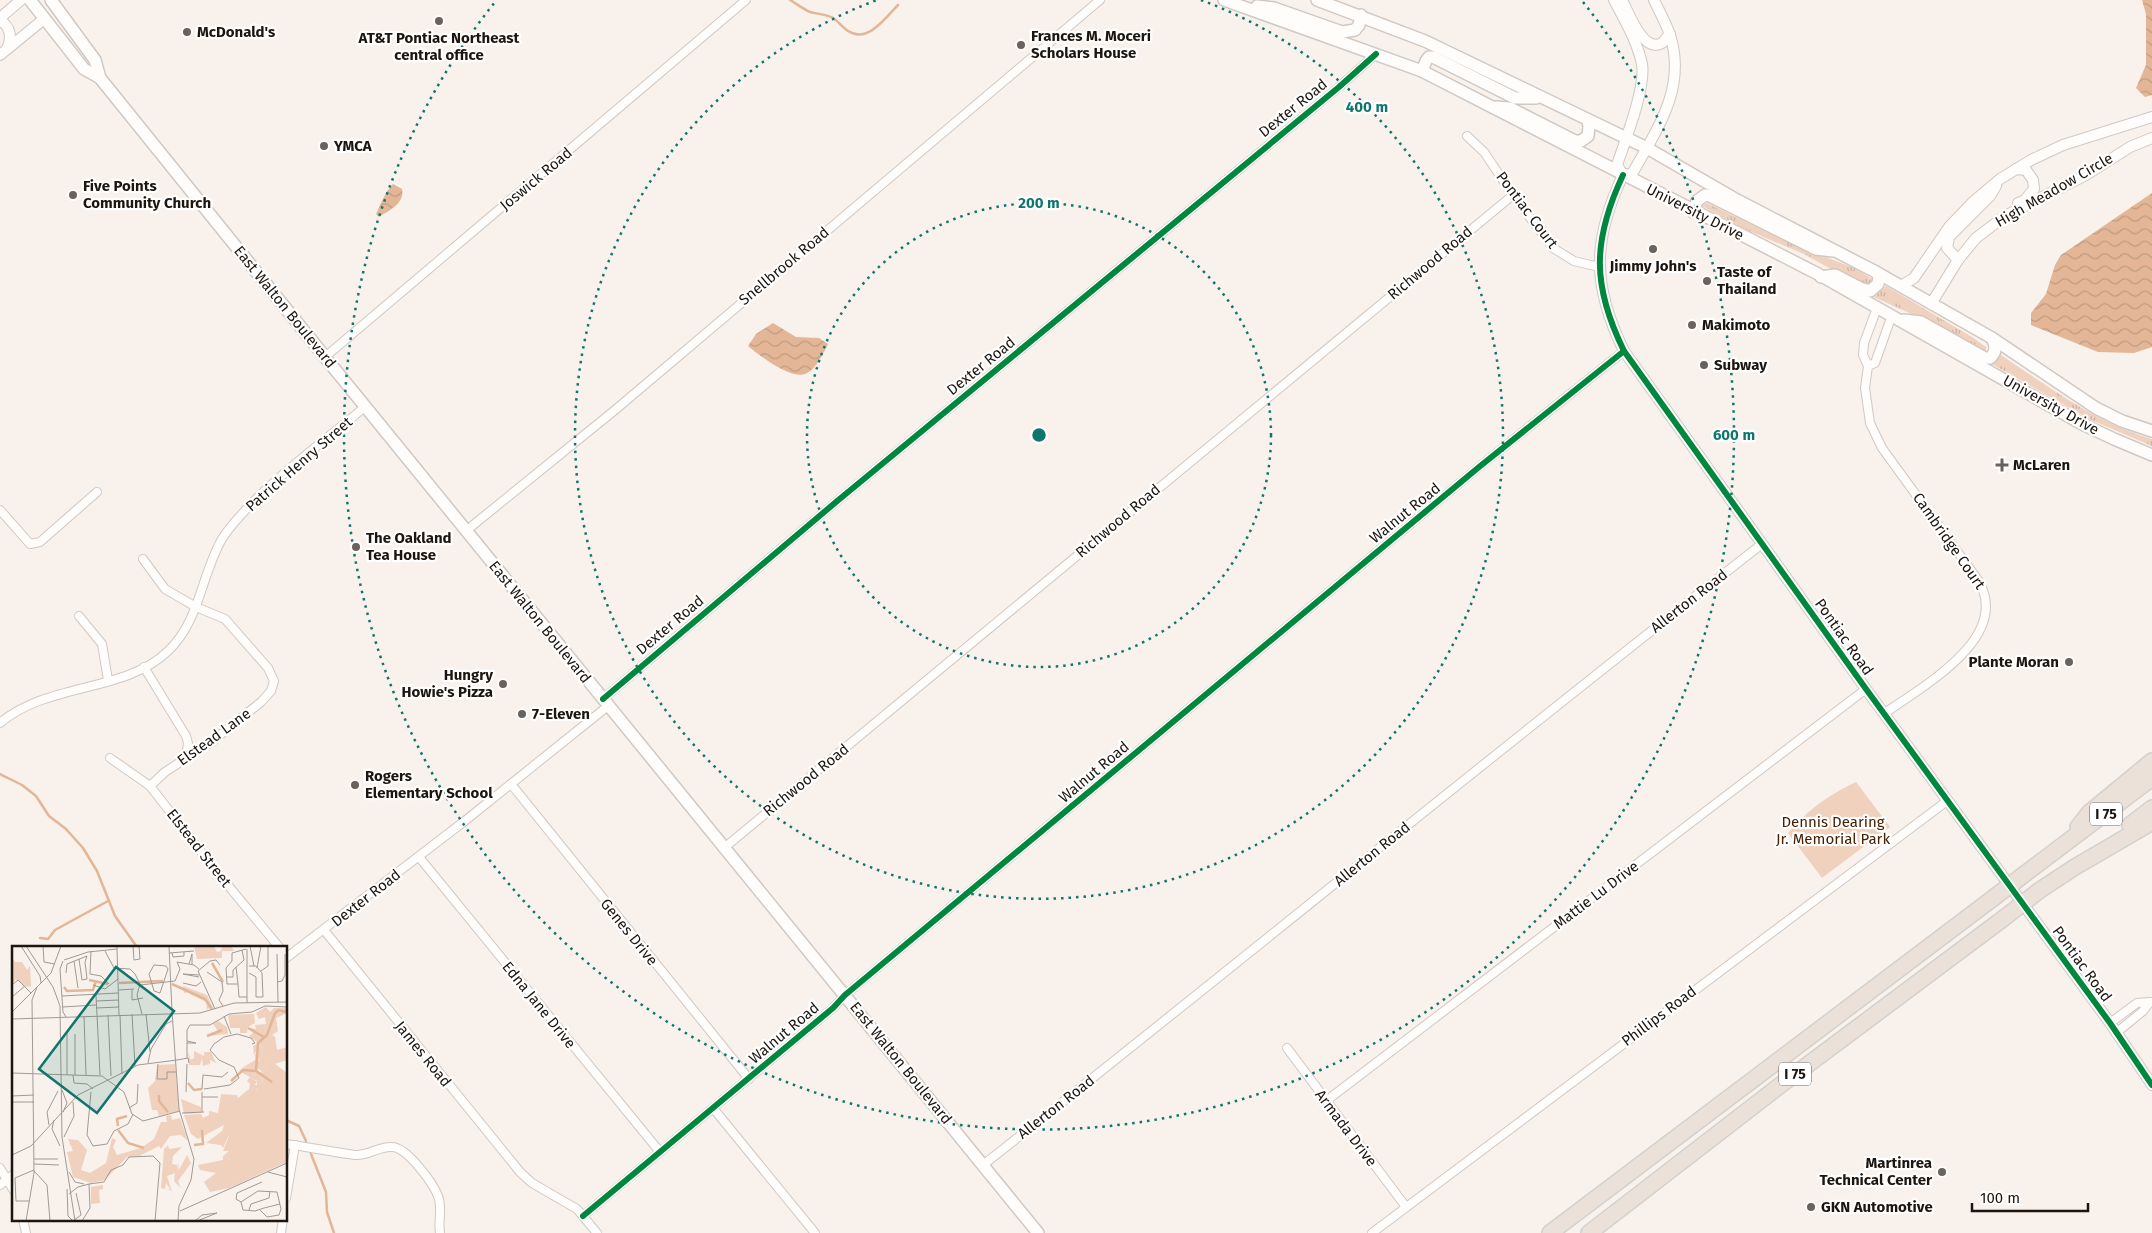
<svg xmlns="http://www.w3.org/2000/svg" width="2152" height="1233" font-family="'Fira Sans',sans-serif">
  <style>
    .grass { fill: url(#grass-tufts) }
    .park { fill: #efd1bd }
    .water { fill: url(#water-waves) }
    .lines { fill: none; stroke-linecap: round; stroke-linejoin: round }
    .stream { stroke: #e2b696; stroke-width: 2.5 }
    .minor-casing { stroke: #d0c8c3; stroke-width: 10 }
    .tertiary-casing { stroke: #d0c8c3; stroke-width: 12 }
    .secondary-casing { stroke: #d0c8c3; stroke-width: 14 }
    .motorway-casing { stroke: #d4d0cc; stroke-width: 18 }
    .minor { stroke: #fefdfc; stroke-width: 8 }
    .tertiary { stroke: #fefdfc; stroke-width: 10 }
    .secondary { stroke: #fefdfc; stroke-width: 11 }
    .motorway { stroke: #ebe1d9; stroke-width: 15 }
    .motorway-bridge-casing { stroke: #d4d0cc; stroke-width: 18; stroke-linecap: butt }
    .motorway-bridge { stroke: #ebe1d9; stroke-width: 15 }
    .cycleway-casing { stroke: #fff; stroke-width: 9 }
    .cycleway { stroke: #00873e; stroke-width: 6 }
    .ring { fill: none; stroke: #0f766e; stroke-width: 2.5; stroke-dasharray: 2.5 5 }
    .poi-dot { fill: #6a625c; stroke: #fff; stroke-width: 2 }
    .labels { text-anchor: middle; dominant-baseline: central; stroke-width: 4.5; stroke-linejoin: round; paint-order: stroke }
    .shield { fill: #fff; stroke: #615b57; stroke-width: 1 }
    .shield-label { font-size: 14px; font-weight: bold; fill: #1d150f }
    .poi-label { font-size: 15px; font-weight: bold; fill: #1d150f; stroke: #fff; text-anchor: start }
    .street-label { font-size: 15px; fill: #1d150f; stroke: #fff }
    .park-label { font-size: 15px; fill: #462000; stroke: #fff }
    .inset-river { fill: none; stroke: #e2b696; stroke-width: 2.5 }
    .inset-road { fill: none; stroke: #a19994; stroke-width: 1 }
    .view { fill: #0f766e; fill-opacity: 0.15; stroke: #0f766e; stroke-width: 2.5 }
    .inset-edge { fill: none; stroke: #1d150f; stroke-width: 2.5 }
    .centre { fill: #0f766e; stroke: #fff; stroke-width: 2.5 }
    .ring-label { font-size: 15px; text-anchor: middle; font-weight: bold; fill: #0f766e; stroke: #fff; stroke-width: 4.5; stroke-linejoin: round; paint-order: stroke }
  </style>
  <defs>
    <pattern id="grass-tufts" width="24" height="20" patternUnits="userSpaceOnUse" patternTransform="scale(1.25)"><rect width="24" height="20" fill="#efd1bd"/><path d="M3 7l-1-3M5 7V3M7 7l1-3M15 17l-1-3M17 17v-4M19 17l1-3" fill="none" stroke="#ccb3a1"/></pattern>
    <pattern id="water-waves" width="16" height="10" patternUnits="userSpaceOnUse" patternTransform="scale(1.25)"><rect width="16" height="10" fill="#e2b696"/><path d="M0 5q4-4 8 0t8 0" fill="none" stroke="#c19c80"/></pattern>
  </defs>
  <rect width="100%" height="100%" fill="#f9f1ec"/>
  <g class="grass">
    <path d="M1707 203 1792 244 1854 268 1872 279V284L1863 287 1804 254 1747 230 1702 206Z"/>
    <path d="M1886 286 1972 337 1986 347V351L1985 352 1918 317 1874 297Z"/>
    <path d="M2001 355C2049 387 2096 423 2152 439V446L2089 419 1992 364Z"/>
  </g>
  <path class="park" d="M1856 782 1890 827 1822 878 1788 833C1809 809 1827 796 1856 782Z"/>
  <g class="water">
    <path d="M2142 0H2152V95L2145 97 2136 88 2146 65V14Z"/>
    <path d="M393 184 402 189C405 203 390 210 379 217L376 214C381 204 385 192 393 184Z"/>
    <path d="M2152 193V347L2134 353 2098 352 2031 325V313L2046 294 2055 265 2061 255Z"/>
    <path d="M773 323 796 337 819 338 828 344C823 353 817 368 807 373 793 382 759 355 748 346L756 334Z"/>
  </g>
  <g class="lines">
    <g class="stream">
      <path d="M790 0C797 4 803 9 810 12 817 14 826 14 833 18 838 21 842 27 848 31 868 44 886 17 898 5"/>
      <path d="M0 774 22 785 36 796 49 816 66 829 83 848 97 871 115 916 137 947"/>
      <path d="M40 938 48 939 55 930 108 901"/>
      <path d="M286 1120 299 1126 306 1141"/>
      <path d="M311 1154 326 1192 327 1212 334 1233"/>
    </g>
    <g class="minor-casing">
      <g id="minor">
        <path d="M1467 136 1484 152 1513 195 1553 248 1574 261 1599 267"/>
        <path d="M1877 308 1864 343 1863 355 1868 366 1865 388 1870 423 1882 448 1978 580C2013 637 1923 686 1885 713"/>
        <path d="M325 357 746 0"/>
        <path d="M1868 366 1875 363 1892 315"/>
        <path d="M0 510 30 544 40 542 97 492"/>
        <path d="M467 530 615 410 1100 0"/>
        <path d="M143 559 165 589 196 607 225 619 268 668 274 681 271 691 261 702 214 740 165 772 150 786"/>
        <path d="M79 616 102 644 108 680"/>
        <path d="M144 667 186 736 188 743 186 757"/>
        <path d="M603 699 836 502 1339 87 1376 54"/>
        <path d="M0 723C48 682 125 693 168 651 200 621 201 575 222 539 231 524 244 512 256 499 290 466 329 437 366 406"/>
        <path d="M110 758 150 786 217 872 279 947"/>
        <path d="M511 784 749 1079"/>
        <path d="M724 848 1513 195"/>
        <path d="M419 857 660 1152"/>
        <path d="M324 930 520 1172 532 1183 577 1209 597 1233"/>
        <path d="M286 958 466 820 608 706"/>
        <path d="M2110 1023 2137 1003 2150 1002"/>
        <path d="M2116 1033 2143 1011 2150 1002"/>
        <path d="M1287 1048 1406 1207"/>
        <path d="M1326 1101 1866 689"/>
        <path d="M713 1108 815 1233"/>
        <path d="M286 1144C309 1147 332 1152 355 1155 368 1156 379 1146 392 1147 407 1147 435 1185 439 1199 442 1211 438 1221 440 1233"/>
        <path d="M983 1165C1244 959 1500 748 1762 544"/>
        <path d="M0 1168 14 1191"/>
        <path d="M0 1185 14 1174"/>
        <path d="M286 1198 295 1145"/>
        <path d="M583 1216 833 1008 845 995 1479 467 1624 351"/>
        <path d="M23 1219 26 1233"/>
        <path d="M281 1233 283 1219"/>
        <path d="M1372 1233 1947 801"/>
      </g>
    </g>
    <g class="tertiary-casing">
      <g id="tertiary">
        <path d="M1614 0C1625 21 1637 41 1642 64 1646 88 1625 141 1617 165L1623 175"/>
        <path d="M1622 0C1628 11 1643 54 1662 43 1665 41 1667 36 1670 34"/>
        <path d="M0 18 21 0"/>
        <path d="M0 20C11 27 12 38 7 49"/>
        <path d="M0 55 44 19"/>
        <path d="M2016 169 2026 170 2033 180 2034 189 2025 200 2018 203"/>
        <path d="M1623 175C1592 241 1592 286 1624 351L1866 689 2110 1023 2152 1085"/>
        <path d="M1623 175 1632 174C1657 129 1687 88 1670 35 1666 23 1659 11 1654 0"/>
        <path d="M1958 260 1947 248 1949 237 1990 196 1996 186"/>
        <path d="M1901 286 1914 278 1949 227 1974 201 2000 179 2031 160 2063 145 2152 117"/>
        <path d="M1931 304 1958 260 1976 238 2005 216 2086 175 2130 147 2152 138"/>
      </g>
    </g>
    <g class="secondary-casing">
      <g id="secondary">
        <path d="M30 0 84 69 100 78 333 367 1038 1233"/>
        <path d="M51 0 95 60 100 78"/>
        <path d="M1224 0 1422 71 1818 274 2082 424 2114 439 2152 455"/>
        <path d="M1317 0 1425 41 1647 148 1737 200 1876 272 1992 338 2096 408 2122 421 2152 431"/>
        <path d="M1257 6 1274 8 1342 32 1355 30 1359 25 1361 15"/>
        <path d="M1422 71 1426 61 1429 57H1433L1515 98H1536"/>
        <path d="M1496 107 1510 108 1575 141H1581L1588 136 1589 126 1588 121"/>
        <path d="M1693 212 1697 201 1705 195 1710 196 1816 249 1833 251"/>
        <path d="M1821 277 1835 275 1860 288 1870 291 1878 284 1879 276 1876 272"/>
        <path d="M1904 320 1921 322 1985 358H1990C1997 352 1996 345 1992 338"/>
      </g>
    </g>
    <g class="motorway-casing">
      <g id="motorway">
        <path d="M2130 825 2152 808"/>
        <path d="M2078 827 2089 813 2152 761"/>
        <path d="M2026 873 2152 778"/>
        <path d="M2040 890 2075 867 2152 822"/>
        <path d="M1550 1233 1992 899"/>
        <path d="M1589 1233 1778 1087 2004 918"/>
      </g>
    </g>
    <use href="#minor" class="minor"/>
    <use href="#tertiary" class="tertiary"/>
    <use href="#secondary" class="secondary"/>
    <use href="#motorway" class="motorway"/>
    <g class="motorway-bridge-casing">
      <g id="motorway-bridge">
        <path d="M1992 899 2026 873"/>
        <path d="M2004 918 2040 890"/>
      </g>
    </g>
    <use href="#motorway-bridge" class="motorway-bridge"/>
    <g class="cycleway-casing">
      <g id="cycleway">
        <path d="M1623 175C1592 241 1592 286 1624 351L1866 689 2110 1023 2152 1085"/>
        <path d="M603 699 836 502 1339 87 1376 54"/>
        <path d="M583 1216 833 1008 845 995 1479 467 1624 351"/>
      </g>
    </g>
    <use href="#cycleway" class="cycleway"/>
  </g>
  <g class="ring">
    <circle cx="1039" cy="435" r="232"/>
    <path d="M1201 0A464 464 0 1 1 877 0"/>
    <path d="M1583 2A695 695 0 1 1 495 2"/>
  </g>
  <g class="poi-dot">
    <circle cx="439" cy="21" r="5"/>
    <circle cx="187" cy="32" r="5"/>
    <circle cx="1021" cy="45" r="5"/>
    <circle cx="324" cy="146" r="5"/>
    <circle cx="73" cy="195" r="5"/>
    <circle cx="1653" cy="249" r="5"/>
    <circle cx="1707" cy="281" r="5"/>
    <circle cx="1692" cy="325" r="5"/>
    <circle cx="1704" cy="365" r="5"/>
    <path d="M1999.5 457.5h5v5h5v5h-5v5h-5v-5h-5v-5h5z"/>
    <circle cx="356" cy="547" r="5"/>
    <circle cx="2069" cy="662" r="5"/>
    <circle cx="503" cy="684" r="5"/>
    <circle cx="522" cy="714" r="5"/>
    <circle cx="355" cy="785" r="5"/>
    <circle cx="1942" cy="1172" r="5"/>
    <circle cx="1811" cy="1207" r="5"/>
  </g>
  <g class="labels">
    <g class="shield">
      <rect x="2090" y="802.5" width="32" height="23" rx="4"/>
      <rect x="1779" y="1062.5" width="32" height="23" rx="4"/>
    </g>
    <g class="shield-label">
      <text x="2106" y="814">I 75</text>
      <text x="1795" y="1074">I 75</text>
    </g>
    <g class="poi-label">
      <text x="197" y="32">McDonald's</text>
      <text x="1031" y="36">Frances M. Moceri<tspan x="1031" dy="17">Scholars House</tspan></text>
      <text x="439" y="38" text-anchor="middle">AT&amp;T Pontiac Northeast<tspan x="439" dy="17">central office</tspan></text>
      <text x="334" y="146">YMCA</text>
      <text x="83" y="186">Five Points<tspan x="83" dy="17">Community Church</tspan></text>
      <text x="1653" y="266" text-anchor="middle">Jimmy John's</text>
      <text x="1717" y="272">Taste of<tspan x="1717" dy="17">Thailand</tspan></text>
      <text x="1702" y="325">Makimoto</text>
      <text x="1714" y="365">Subway</text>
      <text x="2013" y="465">McLaren</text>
      <text x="366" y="538">The Oakland<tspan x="366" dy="17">Tea House</tspan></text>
      <text x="2059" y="662" text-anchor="end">Plante Moran</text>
      <text x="493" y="675" text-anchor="end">Hungry<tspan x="493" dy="17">Howie's Pizza</tspan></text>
      <text x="532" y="714">7-Eleven</text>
      <text x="365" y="776">Rogers<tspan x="365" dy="17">Elementary School</tspan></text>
      <text x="1932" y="1163" text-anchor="end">Martinrea<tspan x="1932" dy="17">Technical Center</tspan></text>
      <text x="1821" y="1207">GKN Automotive</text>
    </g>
    <g class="street-label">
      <text transform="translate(1293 108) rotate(-39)">Dexter Road</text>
      <text transform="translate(536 179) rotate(-40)">Joswick Road</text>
      <text transform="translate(2054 190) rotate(-30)">High Meadow Circle</text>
      <text transform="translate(1527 210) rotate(53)">Pontiac Court</text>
      <text transform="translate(1695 212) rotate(27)">University Drive</text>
      <text transform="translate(1430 263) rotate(-40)">Richwood Road</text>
      <text transform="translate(784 266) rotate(-40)">Snellbrook Road</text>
      <text transform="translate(285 307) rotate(51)">East Walton Boulevard</text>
      <text transform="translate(981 366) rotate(-39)">Dexter Road</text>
      <text transform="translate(2051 405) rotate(29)">University Drive</text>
      <text transform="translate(299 464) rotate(-41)">Patrick Henry Street</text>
      <text transform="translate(1405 513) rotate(-39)">Walnut Road</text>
      <text transform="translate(1118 521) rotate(-40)">Richwood Road</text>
      <text transform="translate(1949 541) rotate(55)">Cambridge Court</text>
      <text transform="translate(1689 601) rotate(-38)">Allerton Road</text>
      <text transform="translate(540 622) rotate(51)">East Walton Boulevard</text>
      <text transform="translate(670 625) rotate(-40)">Dexter Road</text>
      <text transform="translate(1844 637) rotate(55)">Pontiac Road</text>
      <text transform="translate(214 737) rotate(-36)">Elstead Lane</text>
      <text transform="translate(1094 772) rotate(-40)">Walnut Road</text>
      <text transform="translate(806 780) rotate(-39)">Richwood Road</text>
      <text transform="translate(199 848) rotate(52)">Elstead Street</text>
      <text transform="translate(1372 854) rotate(-39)">Allerton Road</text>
      <text transform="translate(1596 895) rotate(-37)">Mattie Lu Drive</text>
      <text transform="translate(366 898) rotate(-38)">Dexter Road</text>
      <text transform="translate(629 932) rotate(51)">Genes Drive</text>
      <text transform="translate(2082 964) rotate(54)">Pontiac Road</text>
      <text transform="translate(539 1005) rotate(51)">Edna Jane Drive</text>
      <text transform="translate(1659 1016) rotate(-37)">Phillips Road</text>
      <text transform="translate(784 1033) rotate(-40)">Walnut Road</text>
      <text transform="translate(423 1054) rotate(51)">James Road</text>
      <text transform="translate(901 1063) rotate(51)">East Walton Boulevard</text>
      <text transform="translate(1056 1107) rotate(-38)">Allerton Road</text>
      <text transform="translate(1346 1128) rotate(53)">Armada Drive</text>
    </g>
    <g class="park-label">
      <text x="1833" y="822">Dennis Dearing<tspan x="1833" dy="17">Jr. Memorial Park</tspan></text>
    </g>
  </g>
  <g transform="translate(12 946)">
    <rect width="275" height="275" fill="#f9f1ec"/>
    <path d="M0 12 3 16H10L15 24 18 20 19 40 14 41 4 33 0 38ZM182 105 192 110V106H199L204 117 198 114V118L191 120 190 112 188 119H177L176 106 179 114 182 112ZM262 117 275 127V216L217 242 198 246 192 236 204 227 188 224 186 219 211 214V210L218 204V187L231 157 246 148 256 120Z" fill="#efd1bd"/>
    <path d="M182 0H202L205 6 209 5 210 0H219L222 5H210V12L185 13ZM171 40 195 49 201 62 195 63 194 56 178 48 179 45 172 47ZM254 61 258 66 262 62H275V67L264 72 266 85 260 89 263 91 265 104 275 101V114L259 119 255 130 251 133 244 131 240 122 233 120 245 113V116L248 111 246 125 251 127 256 114 251 110 249 98 242 109 241 100 246 97 237 90 241 87 239 82 244 83 243 79 254 78 253 71 247 73 244 67ZM206 75 215 81 216 88 196 90 206 85 201 78ZM238 131 245 136 239 143 243 141 247 149 243 158 259 165 254 167 255 171 260 172 262 163 270 160 250 159 251 149 266 150 274 147 275 156 270 160 272 164 265 182 271 183 269 189 242 197 250 199 244 201 249 208 234 194H220L233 218 224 211 220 212 217 205H211L217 190 210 185 212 179 186 193 179 188 172 169 189 168 191 172 197 169V165L206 167 209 148 225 149 226 152 237 143 238 138 235 135ZM235 156 240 158 235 166 243 179 232 186 231 181 239 176 234 173 222 190 221 184ZM159 169 160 174 168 172 176 195 169 189 158 190 149 203 147 200 127 210 115 211 93 234 79 237 61 231 55 206 61 205 56 193 66 194 75 204 69 224 78 227 94 217 100 192 104 194 101 201 105 209 129 202 142 193 149 176H155L154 170ZM156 199 157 203 170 201 161 210 160 218 165 219V227L166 216 167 224 175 209 179 217 166 235 169 242 162 235 163 227 155 230 161 249 159 244H155L158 243 154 237 153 243 149 242 152 203Z" fill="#efd1bd" fill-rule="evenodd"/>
    <path d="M249 98 251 110 257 112 251 127 246 122 248 111 244 116 243 109ZM233 120 240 122 244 131 251 133 250 137 257 133 267 144 247 146V151L244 142 239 143 240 139H245V135L227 125ZM169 153 189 161V167L172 168ZM210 185 217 189 211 202 209 199 194 197ZM215 206 240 225 250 227 238 228 228 217 219 216Z" fill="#efd1bd"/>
    <path d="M242 68 243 77 236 81 235 87H228V82H218L216 69ZM163 118 167 165 147 170 145 164H140L136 142 143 135 145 119ZM91 239V243L87 244 88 257 79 258V241Z" fill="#efd1bd"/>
    <path class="inset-river" d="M200 17 211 36M77 34 96 38M107 37 151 35M160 38 193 53 200 63M52 41 55 45 81 44 84 35M236 82 252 91M195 90 210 84M244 125 246 97 255 89 263 67 267 64 274 66 275 63M219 135 231 124 244 125 260 136M176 137 182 144 190 143M147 149V155L156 166M106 180 105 173 115 170M106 184 116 197 132 202M182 199 191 198 190 184"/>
    <path class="inset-road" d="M9 0 28 30 29 37M14 0 41 41 48 60 50 191 63 275M31 0 32 16 43 18M121 0 122 14 128 13 127 0M157 0 160 66M238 0 242 20M105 3 107 69M234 3 220 7V15L214 22 215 38H226L227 51H235M235 3V57M79 5 78 28 89 30 97 38M93 5 102 22 118 23 123 28 128 38 125 49 130 68M157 7 182 5M160 7 161 11 172 10V6M265 8 266 56M67 13 70 34M52 14 76 6 105 3V0M51 15 48 23 51 66 54 71M62 15 66 42M165 16 182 19 187 23M177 18 180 8V18M142 19 154 20 156 23 148 47 142 45 137 28ZM237 20H244L250 27 251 51H244V31L237 27M224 21 226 38M245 22 249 0M249 25 256 20V0M195 26 210 36 211 45 207 54 211 60M54 27 55 18 75 10 73 16M187 29 171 28 187 31M215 31H221V24L232 14 230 4M70 34 75 33 73 16M265 36 270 35 273 29V8M171 37 184 40 189 36M0 39 6 34 19 47M81 39 93 43 106 33M128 39 163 35 168 23 165 16M107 44 122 43M120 44V54L131 52M84 49 88 129M50 50 106 47M0 51 13 40M84 55 107 54M50 61 84 59M84 62 107 61M203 63 186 25 198 15 204 14 208 19M0 66 39 27 49 0M160 66 167 163 182 213 179 234 167 260 166 275M120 68 123 120M134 68 138 106M96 69 99 130M108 69 110 128M72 70 74 129M212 70 219 88M0 73 188 67 222 57 275 56M63 88V129M175 95 184 97H175M175 112V84L178 79H198L217 68 240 66 253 60 275 61M165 114 176 112 177 117M136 117 139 103 154 78 160 75M146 118 145 133H155V126H164M0 127 90 130 112 146 120 168 131 175 168 165M55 129V85M61 129 62 137 75 138 81 143M190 143 191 129 210 131 216 126M192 143 218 139 227 132 222 121 207 114 198 104 202 98 212 91 225 88 239 92 243 97 240 98M50 144 55 157 51 166M79 146 75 189 81 200 95 198 102 185 116 178 121 168M174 146 175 118M190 146V166M0 150 22 149M190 151H206M0 156H22M117 162 125 157 126 138M170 167 192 166M42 174 40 183 48 200M37 179 35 166 46 145M52 191 62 170 61 156M0 209 19 200 66 149 126 119 165 114M22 213H46M22 218 47 219M22 225 35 239 38 275M57 226 63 236 72 238M256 226 275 231M55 243 56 270 61 275 69 269 64 247M57 248 66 241 77 238M17 255H4L3 232 22 224M229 256 224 253 225 247 250 236M247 263 255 271 267 269 269 263 265 246 246 245 229 256 231 264 243 265 252 262 268 258M237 264 239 258 257 252 258 245M168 265 275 217M14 275 22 227 20 54 25 41M70 275 78 262 77 238 92 236 99 224 111 219 117 211 141 210 148 217 143 275M183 275 190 269 205 267 185 275"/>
    <path class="view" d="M104 21 162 65 85 167 27 123Z"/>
    <rect width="275" height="275" class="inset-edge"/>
  </g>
  <circle cx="1039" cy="435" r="8" class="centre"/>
  <g class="ring-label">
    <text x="1367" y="112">400 m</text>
    <text x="1039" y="208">200 m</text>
    <text x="1734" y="440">600 m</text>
  </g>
  <path d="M1972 1203v8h116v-8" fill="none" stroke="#1d150f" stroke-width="2.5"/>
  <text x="1980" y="1203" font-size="15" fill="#1d150f" stroke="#ffffff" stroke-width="4" paint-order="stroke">100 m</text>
</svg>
